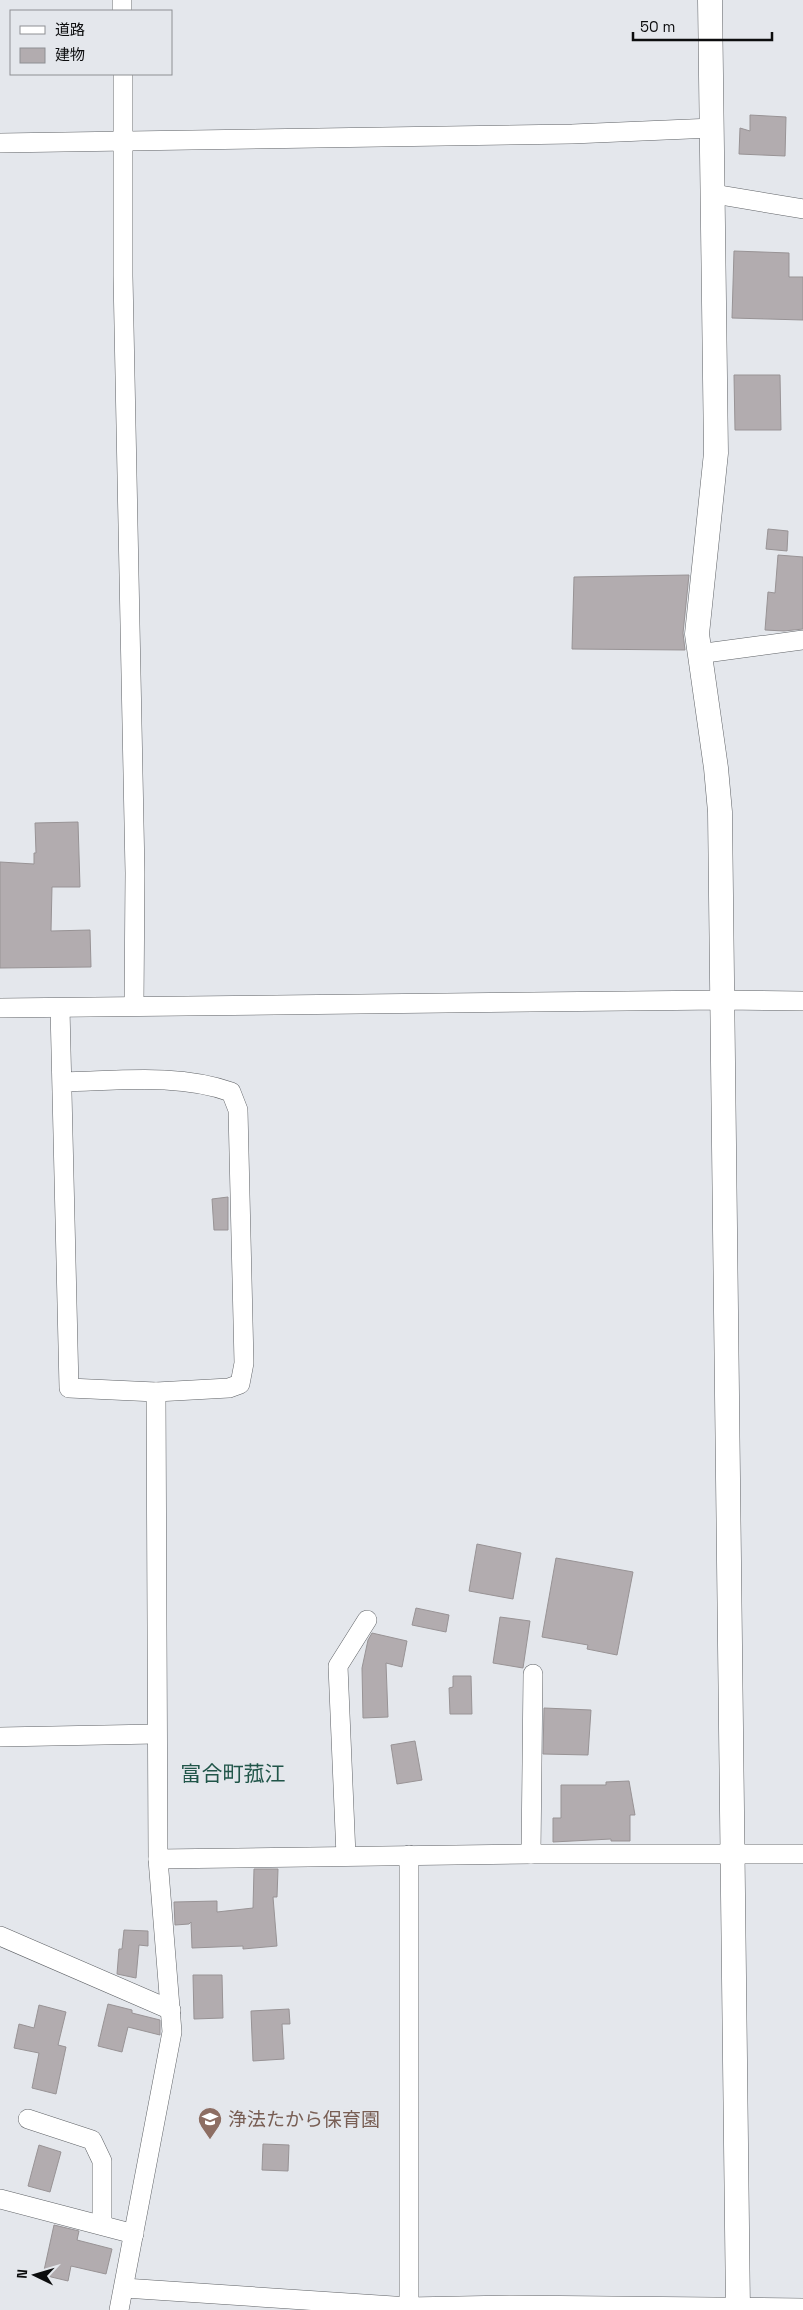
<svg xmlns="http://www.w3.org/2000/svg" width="803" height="2310" font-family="'Space Grotesk','Noto Sans JP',sans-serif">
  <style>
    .building { fill: #b2acaf; stroke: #989395 }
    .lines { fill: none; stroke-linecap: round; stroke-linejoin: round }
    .minor-casing { stroke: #5f6266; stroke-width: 20 }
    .tertiary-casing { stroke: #5f6266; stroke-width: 25 }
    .minor { stroke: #fff; stroke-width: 19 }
    .tertiary { stroke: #fff; stroke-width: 24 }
    .labels { text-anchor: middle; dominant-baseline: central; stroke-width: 5; stroke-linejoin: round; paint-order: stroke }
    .education-label { font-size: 19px; fill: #785e54; stroke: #e4e7ec; text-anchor: start }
    .quarter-label { font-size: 21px; fill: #205549; stroke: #e4e7ec }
  </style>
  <rect width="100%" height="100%" fill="#e4e7ec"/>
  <g class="building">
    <path d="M750 115 786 117 785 156 739 154 740 128 750 131Z"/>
    <path d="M734 251 789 253V277H803V320L732 318Z"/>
    <path d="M734 375H780L781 430H735Z"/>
    <path d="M768 529 788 531 787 551 766 549Z"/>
    <path d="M778 555 803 557V629L784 631 765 630 768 592 775 593Z"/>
    <path d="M689 575 683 633 685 650 572 649 574 577Z"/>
    <path d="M78 822 80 887H52L51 931 90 930 91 967 0 968V862L34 864V853H36L35 823Z"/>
    <path d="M228 1197V1230H214L212 1199Z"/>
    <path d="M477 1544 521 1553 513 1599 469 1591Z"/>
    <path d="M556 1558 633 1572 617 1655 587 1649 588 1645 542 1637Z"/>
    <path d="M416 1608 449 1615 446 1632 412 1625Z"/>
    <path d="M500 1617 530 1621 523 1668 493 1663Z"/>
    <path d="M372 1633 407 1641 402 1667 386 1663 388 1717 363 1718 362 1668 368 1640Z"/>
    <path d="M453 1676H471L472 1714H450L449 1688 453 1687Z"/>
    <path d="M544 1708 591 1710 588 1755 543 1754Z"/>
    <path d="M415 1741 422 1780 397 1784 391 1745Z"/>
    <path d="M629 1781 635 1815H630V1841H611V1839L553 1842V1818H561V1785H606V1782Z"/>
    <path d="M254 1869H278L277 1897H273L277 1946 243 1949V1946L192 1948 191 1922 189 1924 175 1925 174 1902 217 1901V1912L253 1908Z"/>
    <path d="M124 1930 148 1931V1946L139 1945 136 1978 117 1974 119 1949H122Z"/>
    <path d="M193 1975H222L223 2018 194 2019Z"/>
    <path d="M108 2004 132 2010V2013L160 2020V2035L128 2027 122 2052 98 2046Z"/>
    <path d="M39 2005 66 2012 58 2045 66 2047 56 2094 32 2088 39 2053 14 2048 19 2024 34 2028Z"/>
    <path d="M289 2009 290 2024H282L284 2059 253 2061 251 2011Z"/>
    <path d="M263 2144 289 2145 288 2171 262 2170Z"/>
    <path d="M39 2145 61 2152 50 2192 28 2186Z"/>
    <path d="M54 2225 79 2231 77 2240 112 2249 106 2274 71 2266 68 2281 43 2275Z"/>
  </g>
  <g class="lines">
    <g class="minor-casing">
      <g id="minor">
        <path d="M122 0V11"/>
        <path d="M123 74V276L135 873 134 1006"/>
        <path d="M0 143 572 134 713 128"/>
        <path d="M714 194 803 209"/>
        <path d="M698 654 803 640"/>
        <path d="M0 1008 722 1000 803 1001"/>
        <path d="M60 1008 69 1388 156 1392 229 1388 240 1384 244 1363 238 1110 231 1092C178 1073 117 1081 62 1082"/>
        <path d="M0 1737 156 1734"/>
        <path d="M531 1854 533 1674"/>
        <path d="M409 1855V2310"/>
        <path d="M346 1856 338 1666 367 1620"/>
        <path d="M158 1859 531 1854H803"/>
        <path d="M0 1936 171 2010"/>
        <path d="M28 2119 92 2140 102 2161V2225"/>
        <path d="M0 2199 134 2234"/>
        <path d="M124 2288 409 2307 510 2305 803 2308"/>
        <path d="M119 2310 172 2032 158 1859 156 1392"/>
      </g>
    </g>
    <g class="tertiary-casing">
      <path id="tertiary" d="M710 0 716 453 697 634 716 768 720 812 738 2310"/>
    </g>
    <use href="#minor" class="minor"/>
    <use href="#tertiary" class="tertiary"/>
  </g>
  <defs>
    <g id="school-pin" transform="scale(1.25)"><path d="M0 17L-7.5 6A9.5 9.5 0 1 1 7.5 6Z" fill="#8d6e63" stroke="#e4e7ec"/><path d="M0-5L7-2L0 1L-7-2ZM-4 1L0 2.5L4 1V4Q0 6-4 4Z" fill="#fff"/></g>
  </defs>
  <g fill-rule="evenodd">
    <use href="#school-pin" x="210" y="2119"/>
  </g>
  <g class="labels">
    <g class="education-label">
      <text x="228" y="2119">浄法たから保育園</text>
    </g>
    <g class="quarter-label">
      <text x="233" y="1773">富合町菰江</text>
    </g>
  </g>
  <rect x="10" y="10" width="162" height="65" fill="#e4e7ec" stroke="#8e9093"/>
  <rect x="20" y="26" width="25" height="8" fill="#ffffff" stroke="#8e9093"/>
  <text x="55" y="35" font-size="15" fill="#0c0d0e">道路</text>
  <rect x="20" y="48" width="25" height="15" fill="#b2acaf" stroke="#8e9093"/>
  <text x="55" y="60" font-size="15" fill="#0c0d0e">建物</text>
  <g transform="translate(35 2275) rotate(275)" stroke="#e4e7ec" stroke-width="4" paint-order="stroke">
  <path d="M0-4L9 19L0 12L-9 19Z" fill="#0c0d0e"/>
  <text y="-8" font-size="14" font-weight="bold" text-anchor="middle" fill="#0c0d0e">N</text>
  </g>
  <path d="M633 32v8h139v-8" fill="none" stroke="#0c0d0e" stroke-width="2.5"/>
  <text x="640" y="32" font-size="15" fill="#0c0d0e" stroke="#e4e7ec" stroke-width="4" paint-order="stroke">50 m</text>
</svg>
